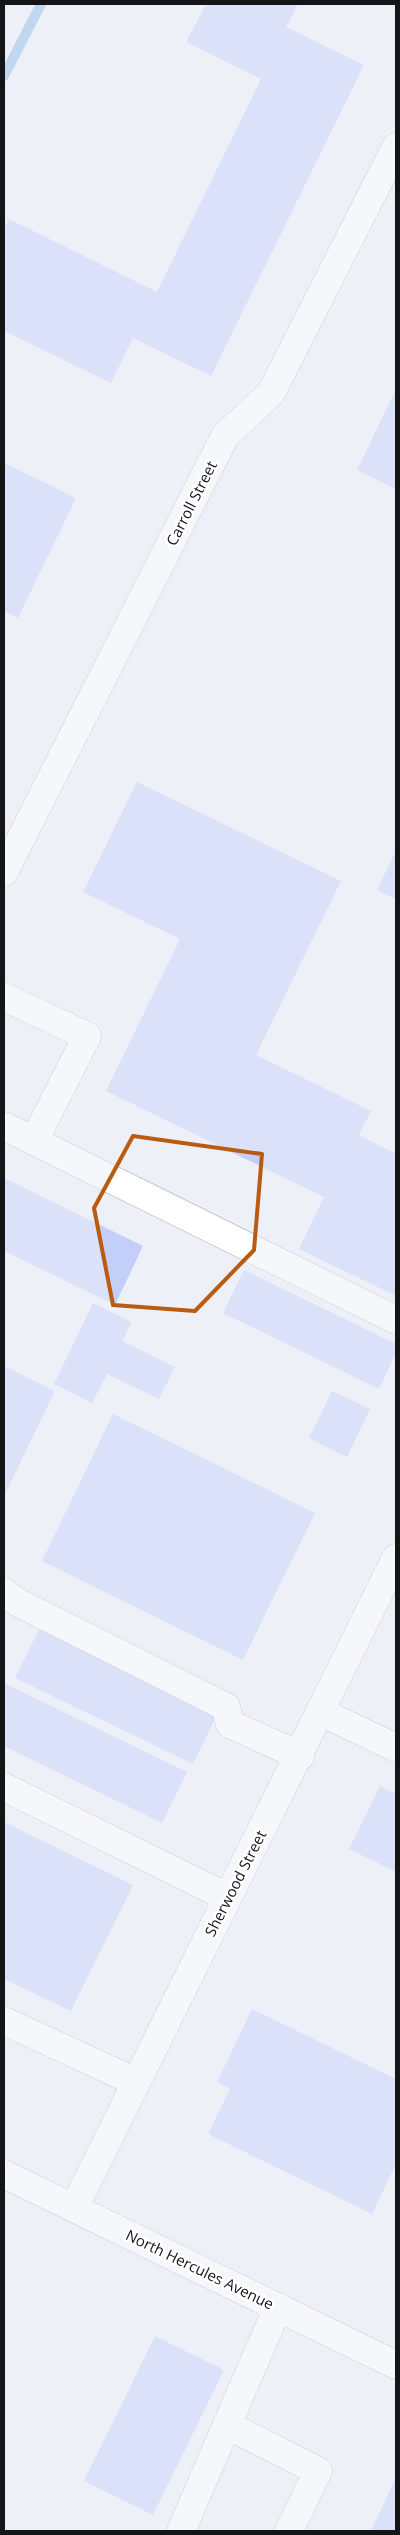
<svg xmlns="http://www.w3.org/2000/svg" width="400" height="2535" font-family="'Open Sans',sans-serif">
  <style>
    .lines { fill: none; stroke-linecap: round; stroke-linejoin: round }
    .stream { stroke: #89b8df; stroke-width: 10 }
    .building { fill: #c3cef9 }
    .minor-casing { stroke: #a8aab1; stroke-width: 29 }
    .minor { stroke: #fff; stroke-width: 28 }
    .marked { fill: none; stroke: #b95b10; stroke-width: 4; stroke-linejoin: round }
    .labels { text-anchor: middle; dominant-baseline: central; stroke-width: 5; stroke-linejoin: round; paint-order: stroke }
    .street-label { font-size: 15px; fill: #141517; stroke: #fff }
  </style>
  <rect width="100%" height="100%" fill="#eef0f7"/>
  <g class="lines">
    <path class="stream" d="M4 76 41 4"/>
  </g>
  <g class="building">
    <path d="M206 4H298L286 27 364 65 211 376 133 338 111 383 4 331V230L9 219 157 292 261 79 186 42Z"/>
    <path d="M396 389V489L357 470Z"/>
    <path d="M4 463 76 498 18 618 4 611Z"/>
    <path d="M137 782 341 881 256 1055 371 1111 359 1135 396 1154V1296L299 1249 324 1197 106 1091 180 939 83 892Z"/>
    <path d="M396 850V899L377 890Z"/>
    <path d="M4 1178 143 1246 115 1305 4 1251Z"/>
    <path d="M244 1270 396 1344V1353L379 1389 223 1313Z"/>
    <path d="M93 1303 132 1322 122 1341 175 1367 159 1399 107 1374 92 1403 54 1384Z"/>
    <path d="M4 1366 55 1391 4 1496Z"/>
    <path d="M332 1391 370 1409 347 1457 309 1438Z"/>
    <path d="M113 1414 315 1513 243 1660 42 1561Z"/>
    <path d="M42 1623 220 1709 193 1764 15 1678Z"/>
    <path d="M4 1683 187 1772 162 1823 4 1746Z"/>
    <path d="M380 1786 396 1794V1872L349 1849Z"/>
    <path d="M4 1822 133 1885 71 2011 4 1979Z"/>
    <path d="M252 2009 396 2079V2170L394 2168 372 2214 208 2134 230 2089 217 2082Z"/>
    <path d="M155 2336 224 2370 153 2515 84 2481Z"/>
    <path d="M396 2477V2531H371Z"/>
  </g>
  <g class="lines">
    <g class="minor-casing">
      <g id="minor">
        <path d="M4 872 225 436 271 393 396 147"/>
        <path d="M4 997 87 1036 34 1141 4 1126"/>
        <path d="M34 1141 396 1320"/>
        <path d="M4 1592 15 1601 226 1707 230 1724 300 1756"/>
        <path d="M321 1712 396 1748"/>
        <path d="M4 1787 227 1897"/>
        <path d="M4 2021 136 2082"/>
        <path d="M4 2174 396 2365"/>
        <path d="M74 2208 396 1558"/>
        <path d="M227 2425 318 2471 289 2531"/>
        <path d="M181 2531 278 2307"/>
      </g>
    </g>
    <use href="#minor" class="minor"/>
  </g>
  <path d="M0 0H400V2535H0ZM133 1136 262 1154 254 1250 195 1311 113 1305 94 1208Z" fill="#eef0f7" fill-opacity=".55" fill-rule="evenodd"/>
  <path class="marked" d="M133 1136 262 1154 254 1250 195 1311 113 1305 94 1208Z"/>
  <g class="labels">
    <g class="street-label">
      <text transform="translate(191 503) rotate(-63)">Carroll Street</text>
      <text transform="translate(235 1883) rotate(-63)">Sherwood Street</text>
      <text transform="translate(200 2269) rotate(26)">North Hercules Avenue</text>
    </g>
  </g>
  <rect width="400" height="2535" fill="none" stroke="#141517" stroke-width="10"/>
</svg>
